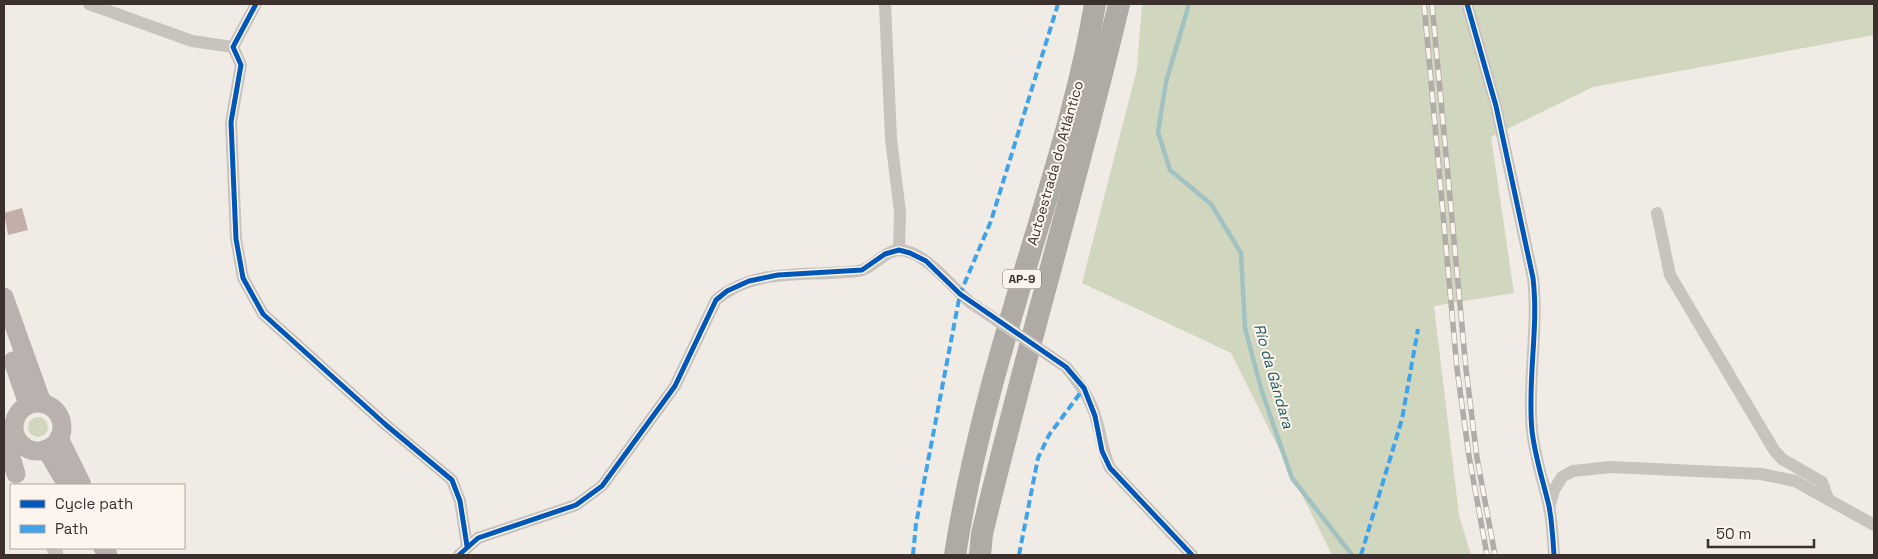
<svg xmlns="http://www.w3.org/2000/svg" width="1878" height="559" font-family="'Space Grotesk',sans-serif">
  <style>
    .green { fill: #d1d6bf }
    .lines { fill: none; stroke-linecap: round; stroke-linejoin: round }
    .stream { stroke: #a1c2c1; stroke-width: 4.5 }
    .building { fill: #c3afa7 }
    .minor { stroke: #c9c3be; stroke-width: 12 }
    .tertiary { stroke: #c9c3be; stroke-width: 15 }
    .primary { stroke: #b8b1ad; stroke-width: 19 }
    .motorway { stroke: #afaaa4; stroke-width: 22 }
    .rail-casing { stroke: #b1aca8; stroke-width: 5.5 }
    .rail { stroke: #fbf5ee; stroke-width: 4; stroke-dasharray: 11; stroke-linecap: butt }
    .minor-bridge { stroke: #c9c3be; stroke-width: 12 }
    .quiet { stroke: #3fa3eb; stroke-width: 4; stroke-dasharray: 8 4; stroke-linecap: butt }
    .cycleway-casing { stroke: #fbf5ee; stroke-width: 8 }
    .cycleway { stroke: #0057b8; stroke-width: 5 }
    .labels { text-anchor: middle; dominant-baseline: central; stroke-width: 4; stroke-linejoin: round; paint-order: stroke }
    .shield { fill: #fbf5ee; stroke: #756b66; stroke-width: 1 }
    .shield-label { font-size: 12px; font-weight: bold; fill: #3b302b }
    .street-label { font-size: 14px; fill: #3b302b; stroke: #fbf5ee }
    .water-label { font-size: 15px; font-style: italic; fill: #1f5a5e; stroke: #fbf5ee }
  </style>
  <rect width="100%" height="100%" fill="#f0ebe5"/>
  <g class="green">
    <path d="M1142 4H1874V35L1593 87 1491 137 1514 293 1434 306 1459 515 1471 555H1332L1231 353 1082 283 1137 69Z"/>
    <circle cx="38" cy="427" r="10"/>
  </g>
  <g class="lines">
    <path class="stream" d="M1189 4 1166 82 1158 132 1170 170 1211 204 1241 253 1245 328 1262 392 1292 478 1352 555"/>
  </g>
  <path class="building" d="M22 208 28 230 8 235 4 213Z"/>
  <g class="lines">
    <g class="minor">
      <path d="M89 4 192 41 233 47"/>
      <path d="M256 4 233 47 241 65 231 122 236 239 243 278 263 314 386 425 452 480 460 501 467 546"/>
      <path d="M885 4 891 139 900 212 899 250"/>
      <path d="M1467 4 1496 106 1533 278C1539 329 1527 380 1532 431 1535 457 1543 481 1549 506 1552 522 1553 539 1554 555"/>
      <path d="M1657 213 1670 275 1774 450 1782 459 1822 482 1828 499"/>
      <path d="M1066 367C1078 382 1089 396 1095 415 1101 433 1102 451 1110 468L1192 555"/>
      <path d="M1549 508 1554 490 1562 477 1573 471 1611 467 1761 474 1795 481 1874 525"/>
      <path d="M459 555 478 538 576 505 602 486 675 386 716 300C747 273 788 275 828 273 838 272 852 273 862 270 875 266 884 251 899 250 925 250 952 288 971 303"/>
    </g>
    <path class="tertiary" d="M54 548 56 555"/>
    <g class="primary">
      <path d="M4 297 42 403"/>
      <path d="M13 361 28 404"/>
      <circle cx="38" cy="427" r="24"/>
      <path d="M14 434 10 454 16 474"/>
      <path d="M59 438 82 485"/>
      <path d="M46 449 67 485"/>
      <path d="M103 548 108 555"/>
    </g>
    <g class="motorway">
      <path d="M955 555C973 440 1007 329 1041 217 1062 147 1083 76 1095 4"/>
      <path d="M980 555 982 534C1024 357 1077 182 1119 4"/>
    </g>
    <g class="rail-casing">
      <g id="rail">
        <path d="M1424 4 1457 369 1469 456 1487 555"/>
        <path d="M1432 4 1466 369 1477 458 1495 555"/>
      </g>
    </g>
    <use href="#rail" class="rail"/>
    <path class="minor-bridge" d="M971 303 1066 367"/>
    <g class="quiet">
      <path d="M913 555 916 524 960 294 991 221 1058 4"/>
      <path d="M1019 555 1038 458 1049 435 1084 388"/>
      <path d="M1361 555 1402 419 1418 329"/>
    </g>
    <g class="cycleway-casing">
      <g id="cycleway">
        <path d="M256 4 233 47 241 65 231 122 236 239 243 278 263 314 386 425 452 480 460 501 467 546"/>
        <path d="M1467 4 1496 106 1533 278C1539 329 1527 380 1532 431 1535 457 1543 481 1549 506 1552 522 1553 539 1554 555"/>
        <path d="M459 555 478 538 576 505 602 486 675 386 716 300 727 291 749 281 778 275 862 270 885 254 899 250 910 253 926 261 960 294 1066 367 1084 388 1095 416 1102 451 1110 468 1192 555"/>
      </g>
    </g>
    <use href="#cycleway" class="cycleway"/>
  </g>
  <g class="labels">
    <rect class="shield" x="1003" y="269.5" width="38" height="19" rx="4"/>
    <g class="shield-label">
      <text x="1022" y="279">AP-9</text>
    </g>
    <g class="street-label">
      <text transform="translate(1055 163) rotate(-74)">Autoestrada do Atlántico</text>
    </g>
    <g class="water-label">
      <text transform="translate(1274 376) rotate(74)">Río da Gándara</text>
    </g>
  </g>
  <rect width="1878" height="559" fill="none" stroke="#3b302b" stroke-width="10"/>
  <rect x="10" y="484" width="175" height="65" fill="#fbf5ee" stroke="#aea6a0"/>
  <rect x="20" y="500" width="25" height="8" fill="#0057b8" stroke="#aea6a0"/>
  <text x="55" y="509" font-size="15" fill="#3b302b">Cycle path</text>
  <rect x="20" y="525" width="25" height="8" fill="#3fa3eb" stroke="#aea6a0"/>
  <text x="55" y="534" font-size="15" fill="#3b302b">Path</text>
  <path d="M1708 539v8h106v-8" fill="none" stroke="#3b302b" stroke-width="2.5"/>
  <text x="1716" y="539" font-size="15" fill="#3b302b" stroke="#fbf5ee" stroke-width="4" paint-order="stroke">50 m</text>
</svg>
